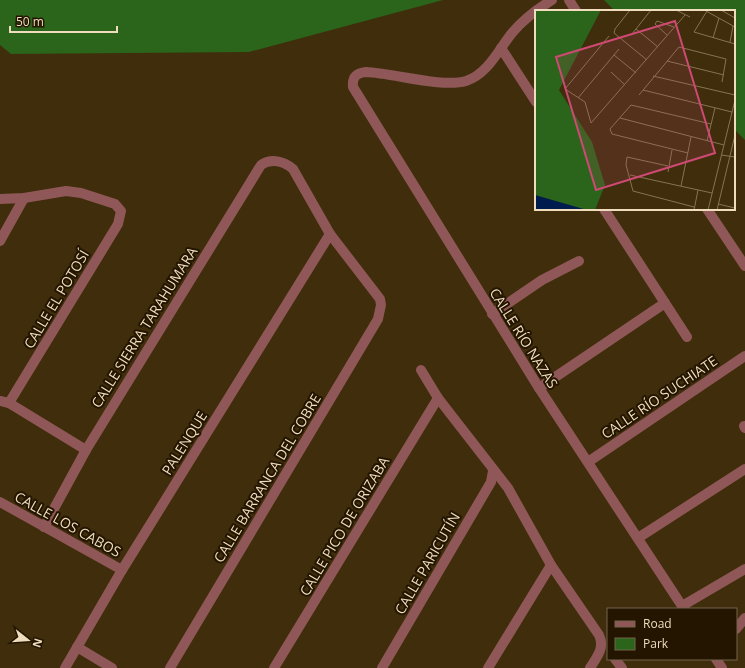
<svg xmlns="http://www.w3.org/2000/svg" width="745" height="668" font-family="'Open Sans',sans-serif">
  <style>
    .green { fill: #2b641b }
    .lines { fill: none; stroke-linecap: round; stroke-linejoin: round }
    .minor { stroke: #8f5757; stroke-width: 10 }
    .labels { text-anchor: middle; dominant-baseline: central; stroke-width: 4; stroke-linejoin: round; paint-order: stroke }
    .street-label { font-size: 14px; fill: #f0ddbe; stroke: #231500 }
    .inset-road { fill: none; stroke: #867353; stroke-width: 1 }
    .view { fill: #ce4974; fill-opacity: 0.15; stroke: #ce4974; stroke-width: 2 }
    .inset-edge { fill: none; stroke: #f0ddbe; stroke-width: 2 }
  </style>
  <rect width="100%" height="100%" fill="#3f2d0b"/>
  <g class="green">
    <path d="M0 0H443L249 52 11 54 0 45Z"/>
    <path d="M604 0H745V140L734 129V11H615Z"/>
  </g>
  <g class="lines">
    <g class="minor">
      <path d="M552 0C537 9 523 20 512 33 499 49 488 74 466 81 442 88 393 73 366 72 356 73 352 77 353 87L539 388 684 609"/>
      <path d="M569 0 576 11"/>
      <path d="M501 48 536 102"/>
      <path d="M0 199 24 198 66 191 81 193 115 204 121 211 118 224 9 403"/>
      <path d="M604 209 687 337"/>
      <path d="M707 209 745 266"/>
      <path d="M0 241 24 198"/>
      <path d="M492 314 542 280 579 261"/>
      <path d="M421 370 438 398 508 488 551 565 599 635C605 648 597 657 590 668"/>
      <path d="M539 388 665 303"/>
      <path d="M0 401 9 403 86 450"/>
      <path d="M744 426 745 428"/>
      <path d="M588 462 745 356"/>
      <path d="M0 502 122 570"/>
      <path d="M44 527 86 450 261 165C271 158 284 161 293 169L330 234 380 299 381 305 378 319 170 668"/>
      <path d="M638 538 745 469"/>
      <path d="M682 606 745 569"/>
      <path d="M736 629 745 618"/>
      <path d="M77 647 112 668"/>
      <path d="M615 659 622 668"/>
      <path d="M716 659 722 668"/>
      <path d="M65 668 122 570 330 234"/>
      <path d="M274 668 438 398"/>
      <path d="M382 668 491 482 493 471"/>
      <path d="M488 668 551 565"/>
    </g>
  </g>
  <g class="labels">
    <g class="street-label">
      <text transform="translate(56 299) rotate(-59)">CALLE EL POTOSÍ</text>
      <text transform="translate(144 327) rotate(-58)">CALLE SIERRA TARAHUMARA</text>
      <text transform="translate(524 338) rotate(58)">CALLE RÍO NAZAS</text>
      <text transform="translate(659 397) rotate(-34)">CALLE RÍO SUCHIATE</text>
      <text transform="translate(184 443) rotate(-58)">PALENQUE</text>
      <text transform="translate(267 478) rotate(-59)">CALLE BARRANCA DEL COBRE</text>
      <text transform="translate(68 524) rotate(29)">CALLE LOS CABOS</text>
      <text transform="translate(344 526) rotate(-59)">CALLE PICO DE ORIZABA</text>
      <text transform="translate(427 563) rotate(-60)">CALLE PARICUTÍN</text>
    </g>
  </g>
  <g transform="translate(535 10)">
    <rect width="200" height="200" fill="#3f2d0b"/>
    <path d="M0 0H66L24 80 57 132 70 175 60 200H0Z" fill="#2b641b"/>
    <path d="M0 185 52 200H0Z" fill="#001b4d"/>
    <path class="inset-road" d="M95 0 80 19 79 23 112 50M141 0 155 7M186 0 200 8M171 1 200 17M172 1 159 22 200 34M101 19 123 37M97 24 116 0M132 25 120 14 122 11 139 17M74 26 30 79 50 92 56 113 150 5M178 28 184 8M195 32 198 16M79 45 101 63M132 51 189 65M76 62 90 75M118 66 200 85M108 80 197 102M104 85 144 37 191 49 187 72M43 88 84 39M85 108 189 135M172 131 180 98M153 143 77 124 75 119 96 95 176 114M186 145 200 147M133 156 92 147 91 155 98 181 159 197M133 162 137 140M95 165 177 183M146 176 156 127M183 194 200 198M159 200 163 180M173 200 200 90M182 200 200 125"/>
    <path class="view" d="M140 11 180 143 61 180 21 47Z"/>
    <rect width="200" height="200" class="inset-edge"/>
  </g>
  <rect x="607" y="608" width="130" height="52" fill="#231500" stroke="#75654c"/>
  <rect x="615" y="621" width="20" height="6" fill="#8f5757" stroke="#75654c"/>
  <text x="643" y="628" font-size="12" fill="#f0ddbe">Road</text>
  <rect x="615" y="638" width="20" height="12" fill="#2b641b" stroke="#75654c"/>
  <text x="643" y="648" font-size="12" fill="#f0ddbe">Park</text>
  <g transform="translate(28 640) rotate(107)" stroke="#231500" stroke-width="3" paint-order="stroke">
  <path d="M0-3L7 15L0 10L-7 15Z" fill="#f0ddbe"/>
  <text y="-6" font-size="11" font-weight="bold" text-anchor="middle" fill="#f0ddbe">N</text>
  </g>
  <path d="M10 26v6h107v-6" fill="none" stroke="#f0ddbe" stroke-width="2"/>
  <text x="16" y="26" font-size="12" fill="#f0ddbe" stroke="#231500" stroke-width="3" paint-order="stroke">50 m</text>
</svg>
